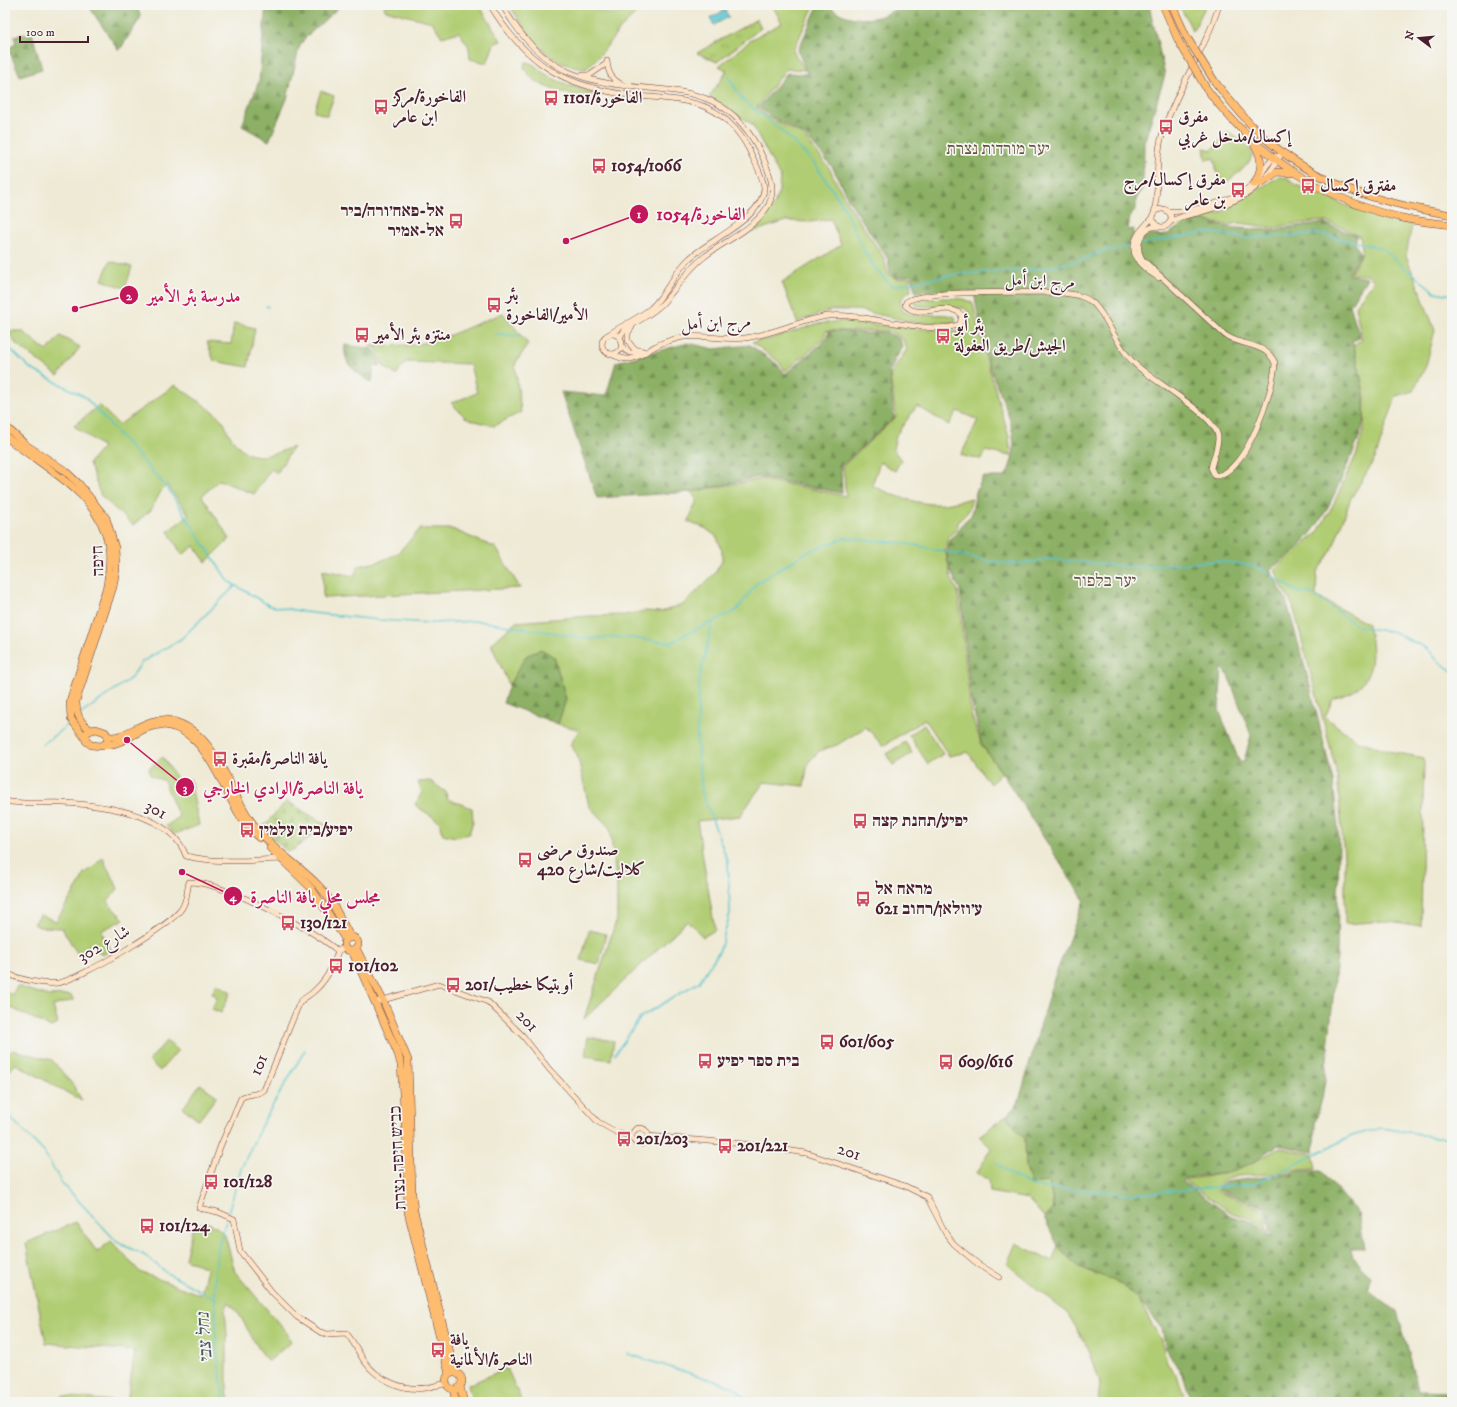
<svg xmlns="http://www.w3.org/2000/svg" width="1457" height="1407" font-family="'IM FELL DW Pica',Amiri,'Frank Ruhl Libre',serif">
  <style>
    .grass { fill: #b1cd73; stroke: #7e764f }
    .forest { fill: url(#forest-firs); stroke: #6b6848; fill-rule: evenodd }
    .cemetery { fill: url(#cemetery-stones); stroke: #7e764f }
    .park { fill: url(#park-tufts); stroke: #7e764f }
    .water { fill: url(#water-ripples); stroke: #50727c }
    .lines { fill: none; stroke-linecap: round; stroke-linejoin: round }
    .stream { stroke: #57c4cd; stroke-width: 1.5 }
    .secondary-casing { stroke: #633d44; stroke-width: 6 }
    .highway-casing { stroke: #633d44; stroke-width: 8 }
    .secondary { stroke: #fee4c6; stroke-width: 5 }
    .highway { stroke: #fdbc70; stroke-width: 7 }
    .highway-bridge-casing { stroke: #633d44; stroke-width: 8; stroke-linecap: butt }
    .highway-bridge { stroke: #fdbc70; stroke-width: 7 }
    .labels { text-anchor: middle; dominant-baseline: central; stroke-width: 3.5; stroke-linejoin: round; paint-order: stroke }
    .poi-label { font-size: 17px; font-weight: bold; fill: #4a1f2b; stroke: #f6f6f2; text-anchor: start }
    .park-label { font-size: 17px; fill: #695341; stroke: #f6f6f2 }
    .street-label { font-size: 17px; fill: #4a1f2b; stroke: #f6f6f2 }
    .water-label { font-size: 18px; font-style: italic; fill: #4f5964; stroke: #f6f6f2 }
    .leader { fill: none; stroke: #c2185b; stroke-width: 1.5 }
    .callout-dot { fill: #c2185b; stroke: #f6f6f2; stroke-width: 1.5 }
    .mark-label { font-size: 12px; text-anchor: middle; font-weight: bold; fill: #fff }
    .callout-label { font-size: 18px; text-anchor: middle; font-weight: bold; fill: #c2185b; stroke: #f6f6f2; stroke-width: 3.5; stroke-linejoin: round; paint-order: stroke }
  </style>
  <defs>
    <pattern id="forest-firs" width="22" height="20" patternUnits="userSpaceOnUse"><rect width="22" height="20" fill="#8cb065"/><path d="M5 1l3.5 6h-7zM16 11l3.5 6h-7z" fill="#748f53"/></pattern>
    <pattern id="cemetery-stones" width="16" height="16" patternUnits="userSpaceOnUse"><rect width="16" height="16" fill="#b1cd73"/><path d="M2 7V4a2 2 0 0 1 4 0v3zM10 15v-3a2 2 0 0 1 4 0v3z" fill="#9ab064"/></pattern>
    <pattern id="park-tufts" width="24" height="20" patternUnits="userSpaceOnUse"><rect width="24" height="20" fill="#b1cd73"/><path d="M3 7l-1-3M5 7V3M7 7l1-3M15 17l-1-3M17 17v-4M19 17l1-3" fill="none" stroke="#9ab064"/></pattern>
    <pattern id="water-ripples" width="26" height="14" patternUnits="userSpaceOnUse"><rect width="26" height="14" fill="#57c4cd"/><path d="M2 4q2-2 4 0t4 0M15 11q2-2 4 0t4 0" fill="none" stroke="#4a9fa7"/></pattern>
  </defs>
  <rect width="100%" height="100%" fill="#f6f6f2"/>
  <filter id="ink" filterUnits="userSpaceOnUse"><feTurbulence type="fractalNoise" baseFrequency=".025" numOctaves="2"/><feDisplacementMap in="SourceGraphic" scale="8" xChannelSelector="R" yChannelSelector="G"/><feConvolveMatrix kernelMatrix="1 2 1 2 8 2 1 2 1" color-interpolation-filters="sRGB"/></filter>
  <filter id="wash" filterUnits="userSpaceOnUse"><feTurbulence type="fractalNoise" baseFrequency=".012" numOctaves="4" result="noise"/><feDisplacementMap in="SourceGraphic" scale="16" xChannelSelector="R" yChannelSelector="G"/><feGaussianBlur stdDeviation="0.9" result="paint"/><feColorMatrix in="noise" values="0 0 0 0 0 0 0 0 0 0 0 0 0 0 0 0 0 1.4 0 .05"/><feComposite in="paint" operator="in"/></filter>
  <g filter="url(#wash)">
    <rect width="100%" height="100%" fill="#efead5"/>
    <g class="grass">
      <path d="M384 5H479L501 41 494 44 487 63 470 59 469 47 459 32 442 37 432 22 385 10Z"/>
      <path d="M509 5H586L599 11 611 14 625 12 634 5H645L620 29 600 55 586 69C545 65 530 36 509 5Z"/>
      <path d="M772 5H816L813 8 793 51 805 70 786 69 757 107 766 116 803 135 829 168 846 201 884 258 888 274 896 279 909 277 911 291C901 297 897 301 904 312 921 319 939 311 955 317L956 322 916 323 858 310H832L797 322 782 282 841 245 831 219 811 222 786 221 752 232 774 205 779 191 780 177 752 124 709 97 727 71 719 66 752 39 782 23Z"/>
      <path d="M1179 5H1206L1193 31Z"/>
      <path d="M526 62C535 63 540 71 547 75 562 84 580 89 597 94 578 99 529 88 524 66Z"/>
      <path d="M321 91 334 96 327 116 314 111Z"/>
      <path d="M1228 131C1234 136 1248 144 1251 151 1257 162 1229 180 1220 186L1214 158 1206 160 1204 148 1212 150Z"/>
      <path d="M1278 177 1288 178 1296 185 1370 215 1412 224 1406 256 1435 330 1426 366 1413 391 1396 396 1375 459 1351 498 1332 550 1317 572 1316 596 1368 624C1373 650 1377 673 1354 691 1348 695 1339 696 1333 699L1325 717 1356 740 1393 752 1424 758 1421 926 1389 921 1345 924V869L1337 773 1293 606 1281 585 1275 569 1318 532 1333 505 1357 453 1364 428 1365 397 1354 344 1362 340 1355 306 1374 280 1367 275 1350 274C1359 259 1365 255 1360 237L1343 228 1323 221 1285 225 1275 228 1240 223 1226 225 1195 219 1220 213Z"/>
      <path d="M110 261 132 267 125 288 102 280Z"/>
      <path d="M943 298 963 299 973 303 980 337 1009 437 1011 456 985 451 982 459 970 458 961 455 978 420 957 411 949 425 917 406 896 435 893 449 901 460 895 471 880 462 872 485C893 496 921 506 944 504 953 503 963 500 972 498L968 512 959 521 956 530 948 537 945 549 951 578 958 591 971 714 982 746 1002 773 990 784 968 752 949 756 925 719 883 746 866 727 837 745 819 751 808 763 804 786 764 782 740 816 697 821 715 930 703 937 687 921 584 1019 617 918V887L610 828 589 806 577 754 570 745 579 730 558 724 566 699 554 657 526 656 509 685 491 644 516 622 590 616 625 615 645 611 661 612 684 604 715 573 722 561V551L717 537 705 528 688 522 697 500 691 492 761 479 846 496 843 466 896 417 890 375 907 349 902 338 889 331H826L824 339 785 371 779 362 752 342 769 339 817 324 842 321 893 327 960 331 969 320 968 311 964 308 919 306 916 305 914 302 919 300Z"/>
      <path d="M503 313 528 344 515 364 521 412 494 426 467 419 451 403 477 393 470 364 406 362 396 375 383 366 376 348 370 346 413 345 441 339Z"/>
      <path d="M234 323 255 328 248 367 214 361 207 342 231 344Z"/>
      <path d="M8 331H22L47 351 60 336 80 347 58 376 16 344Z"/>
      <path d="M175 385C188 394 213 410 222 420 226 425 227 432 231 437 250 464 265 457 293 447L277 473 271 469 254 494 219 480 202 496 230 539 206 562 194 546 182 555 168 531 189 515 167 485 161 491 151 510 133 525 101 496 89 463 103 447 74 426 99 405 119 425Z"/>
      <path d="M420 529H452L496 548 520 588 323 598V570L354 576 358 566 378 562 397 554Z"/>
      <path d="M924 725 943 754 928 764 909 735Z"/>
      <path d="M905 742 912 753 893 765 886 754Z"/>
      <path d="M163 757 181 786 190 779 199 825 175 834 166 826 179 817 164 781 150 775 149 768Z"/>
      <path d="M430 781 446 792 447 799 472 808 473 821 469 834 456 837 443 834 440 822 415 805 422 792 418 782Z"/>
      <path d="M103 857C106 869 114 877 118 889L107 902 124 919 101 931 111 950 102 955 91 944 77 953 62 928 39 927 34 924 40 915 56 921 80 883 84 873 92 868Z"/>
      <path d="M589 930 606 934 599 964 581 960Z"/>
      <path d="M217 984 231 992 221 1013 212 1009 217 997 212 993Z"/>
      <path d="M17 986 49 996 70 995 74 1000 53 1006 58 1024 51 1027 5 1005V990L12 995Z"/>
      <path d="M588 1037 614 1041 611 1060 585 1056Z"/>
      <path d="M166 1041 178 1050 160 1071 149 1061Z"/>
      <path d="M13 1050 52 1060 73 1085 82 1101 16 1064 10 1070 5 1064V1055Z"/>
      <path d="M200 1084 217 1096 199 1120 183 1108Z"/>
      <path d="M1006 1116 1025 1139 1026 1168 1049 1182 1054 1209 1044 1217 1028 1199 990 1192 989 1180 977 1173 991 1148 979 1136Z"/>
      <path d="M1280 1148 1313 1154 1316 1169 1293 1170 1285 1173 1238 1176 1224 1180 1216 1191 1265 1210 1266 1226 1270 1233 1252 1219 1232 1213 1186 1182V1179C1221 1177 1251 1165 1280 1148Z"/>
      <path d="M76 1222 97 1252 111 1241 140 1272 201 1295 207 1268 185 1259 193 1225 206 1222 217 1227 225 1235 235 1272 287 1333 291 1342 269 1361C252 1345 246 1319 229 1302L225 1310 227 1334V1392L230 1402H127L135 1351 46 1343 26 1243Z"/>
      <path d="M1016 1243 1052 1262 1058 1246 1077 1266 1122 1284 1138 1299 1161 1340 1167 1363 1177 1376 1184 1394 1175 1398 1172 1402H1098L1100 1383 1089 1350 1068 1314 1007 1264Z"/>
      <path d="M507 1368 522 1402H472L468 1385Z"/>
      <path d="M62 1396 124 1402H62Z"/>
    </g>
    <g class="forest">
      <path d="M88 5H136L141 17 119 51Z"/>
      <path d="M266 5H341L304 39 299 48 287 99 269 141 242 126 259 81Z"/>
      <path d="M822 5C828 5 833 10 839 13 859 22 883 21 900 5H1149L1165 75 1144 143 1143 188 1136 199V208L1130 217 1128 230 1134 229 1132 241 1135 248 1147 233C1170 242 1173 226 1192 221 1205 218 1216 226 1228 227 1244 229 1261 229 1277 231L1282 228 1323 223 1357 236 1355 244 1361 254 1348 275 1367 278 1350 305 1360 338 1352 341C1358 365 1366 392 1364 417 1362 434 1354 450 1347 466 1327 512 1314 541 1270 569L1286 600 1308 678 1333 781 1339 838 1337 958 1325 1079 1322 1099 1315 1123 1314 1152 1278 1145 1250 1164 1225 1173 1185 1178 1183 1182 1231 1216 1253 1222 1272 1237 1266 1208 1218 1190 1225 1182 1288 1174 1296 1171H1321L1358 1213 1365 1248H1351C1352 1260 1362 1268 1370 1276L1368 1288 1382 1301 1397 1311 1414 1371 1418 1391 1452 1392V1402H1179L1181 1399 1190 1398 1185 1380 1166 1348 1162 1329 1138 1299 1122 1284 1077 1266 1058 1246 1044 1217 1054 1209 1049 1182 1031 1184 1026 1168 1025 1139 1006 1116 1015 1108 1019 1101 1052 984 1084 900 1002 773 982 745 971 700 960 589C952 576 941 554 951 539 952 536 956 534 957 532 964 523 961 523 971 516L976 492 983 477H1005C1028 438 999 398 988 361 982 338 978 315 974 292L944 290 916 292 910 275 894 278 890 273 888 259 848 199 833 168 818 150 805 135 768 115 759 107 787 73 807 74 798 50 816 10ZM1222 667 1228 675 1251 735 1244 761H1239L1219 710Z"/>
      <path d="M32 33 42 69 20 76 8 48 16 44 14 36Z"/>
      <path d="M829 331C840 331 850 332 861 333 880 335 879 327 900 339L902 347 889 372 894 418 841 466 842 493 758 477 691 492 597 498 561 392 606 396 616 362 688 343 714 349 750 345 777 364 785 374 826 340Z"/>
      <path d="M345 345 373 349 378 357 380 366 374 365 372 383C356 371 343 367 345 345Z"/>
      <path d="M541 649 554 657 566 699 558 724 503 703 509 685 526 656Z"/>
    </g>
    <path class="cemetery" d="M287 801 326 825 293 850 287 851 261 829Z"/>
    <path class="park" d="M757 19 761 28 717 62 697 53Z"/>
    <path class="water" d="M725 10 729 17 714 25 710 18Z"/>
    <g class="lines">
      <g class="stream">
        <path d="M728 76 743 100 782 131 814 163 844 207 863 249 876 270 892 286 957 274 1038 269 1074 262 1104 251 1133 246"/>
        <path d="M1141 244 1207 232 1247 238 1321 234 1381 248 1435 292 1452 295"/>
        <path d="M266 306 268 307"/>
        <path d="M497 334 521 336"/>
        <path d="M5 344 31 369 85 397 168 489 228 581 270 606 312 613 379 620 430 623 478 621 591 639C619 635 644 639 671 643L688 633 736 611 757 583 805 553 844 538 905 543 993 562 1018 564 1048 559 1136 567 1217 561 1249 565 1260 568 1299 593H1311L1358 626 1395 633 1428 649 1437 660 1452 671"/>
        <path d="M81 714 131 678 142 662 181 639 235 586"/>
        <path d="M42 745 70 723"/>
        <path d="M615 1054 641 1017 699 982 720 950 730 913 728 862 702 792 697 740 699 682 712 623"/>
        <path d="M5 1112 44 1152 61 1182 117 1242 144 1255 167 1273 215 1299"/>
        <path d="M996 1163 1015 1177 1035 1187 1135 1194 1255 1184 1352 1136 1381 1128 1415 1133 1433 1138H1452"/>
        <path d="M628 1354 734 1387 750 1402"/>
        <path d="M224 1402 216 1344 215 1271 218 1248 241 1169 263 1122 305 1050"/>
      </g>
    </g>
  </g>
  <g filter="url(#ink)">
    <g class="lines">
      <g class="secondary-casing">
        <g id="secondary">
          <path d="M490 5C527 66 567 88 637 96 660 98 687 99 708 108 728 117 744 137 752 156 757 166 763 177 764 187 765 217 709 240 690 258 674 272 667 293 651 308 638 319 622 325 608 335"/>
          <path d="M502 5C518 33 539 59 569 72 647 105 721 62 764 160 771 177 777 193 766 209 751 231 724 241 704 257 687 270 676 289 662 304 651 315 637 321 625 330L621 335 620 340"/>
          <path d="M607 61C608 72 611 79 621 84"/>
          <path d="M583 75H590L606 64"/>
          <circle cx="1162" cy="218" r="9"/>
          <path d="M1167 211C1190 214 1238 199 1254 183 1262 175 1267 162 1276 156"/>
          <path d="M1154 214C1160 187 1154 159 1163 132 1177 88 1206 49 1219 5"/>
          <path d="M1153 216C1149 222 1143 227 1139 233 1125 254 1142 268 1159 278"/>
          <path d="M1169 223C1178 216 1190 215 1201 212 1241 201 1262 191 1282 152"/>
          <path d="M632 327 628 333V341L634 349 643 351"/>
          <circle cx="612" cy="344" r="10"/>
          <path d="M621 344C625 353 632 355 640 352"/>
          <path d="M611 354C617 357 623 359 629 359 638 359 648 350 656 346 663 342 671 340 679 338 700 333 723 341 745 338 774 334 800 320 828 316 863 312 934 337 960 324L962 315C947 300 919 321 905 305L906 302C922 289 1028 293 1054 292 1069 294 1083 294 1094 304 1110 321 1116 345 1133 362 1149 380 1218 415 1218 438 1218 447 1213 459 1211 468L1215 476C1246 474 1274 390 1275 363 1266 342 1242 347 1225 335L1142 259C1134 245 1141 227 1158 226"/>
          <path d="M5 801C24 805 44 802 63 803 102 805 171 813 186 856 220 864 248 860 282 859"/>
          <path d="M338 951C334 966 325 982 313 992 308 997 302 998 299 1004L264 1090C257 1096 247 1093 241 1098L220 1147 199 1208 218 1212 234 1219 240 1251 272 1292 297 1317 320 1332 327 1334 346 1333C354 1341 358 1353 365 1362 378 1380 403 1391 425 1388 432 1387 439 1384 446 1384"/>
          <path d="M338 951 345 947"/>
          <path d="M5 972C15 979 46 985 58 983 80 979 171 926 182 908 187 900 187 891 189 882 223 882 310 928 338 951"/>
          <path d="M376 1002 439 984 488 1002 523 1036 549 1069 598 1122 616 1132 631 1136"/>
          <circle cx="640" cy="1136" r="8"/>
          <path d="M648 1136 744 1144 806 1153 905 1186 927 1197 946 1234 954 1244 978 1264 999 1277"/>
        </g>
      </g>
      <g class="highway-casing">
        <g id="highway">
          <path d="M1163 5 1178 40"/>
          <path d="M1172 5 1186 36"/>
          <path d="M1215 82C1229 99 1243 118 1259 133 1315 185 1379 203 1452 215"/>
          <path d="M1206 88C1255 155 1325 202 1407 219 1422 222 1437 223 1452 225"/>
          <path d="M1261 183 1277 172 1291 173"/>
          <path d="M1254 184C1263 168 1263 159 1254 144"/>
          <path d="M5 426 26 445 64 470 79 484 106 518 115 548 116 569 113 587 76 701C76 714 80 723 91 730"/>
          <path d="M5 436C43 468 99 492 109 546 111 559 109 573 107 586L70 701 71 719 85 738"/>
          <path d="M96 729 105 732 108 736 107 742 102 746 91 745 86 741V735L88 731Z"/>
          <path d="M108 737C128 739 147 714 172 721 215 732 227 785 249 818 266 845 297 863 319 886 333 901 341 920 351 938"/>
          <path d="M105 745C126 745 142 724 162 725 207 727 223 793 244 822 248 828 254 833 259 838"/>
          <path d="M270 848 311 888 346 940"/>
          <circle cx="351" cy="944" r="7"/>
          <path d="M356 948 383 1000 408 1060 412 1194 414 1211 455 1372"/>
          <path d="M352 951 398 1054 401 1065 406 1136 408 1212 449 1374"/>
          <circle cx="454" cy="1381" r="8"/>
          <path d="M460 1387 464 1402"/>
          <path d="M453 1389 456 1402"/>
        </g>
      </g>
      <use href="#secondary" class="secondary"/>
      <use href="#highway" class="highway"/>
      <g class="highway-bridge-casing">
        <g id="highway-bridge">
          <path d="M1186 36 1215 82"/>
          <path d="M1178 40 1206 88"/>
        </g>
      </g>
      <use href="#highway-bridge" class="highway-bridge"/>
    </g>
  </g>
  <defs>
    <g id="bus-bare" transform="scale(1.2)"><path d="M-5-6H5V4H4V6H2V4H-2V6H-4V4H-5ZM-3.5-4V0h7V-4ZM-3.5 1.2v1.5H-2V1.2ZM2 1.2v1.5H3.5V1.2Z" fill="#d1495b" stroke="#f6f6f2" stroke-width="2.5" paint-order="stroke"/></g>
  </defs>
  <g fill-rule="evenodd">
    <use href="#bus-bare" x="551" y="98"/>
    <use href="#bus-bare" x="381" y="107"/>
    <use href="#bus-bare" x="1166" y="127"/>
    <use href="#bus-bare" x="599" y="166"/>
    <use href="#bus-bare" x="1308" y="186"/>
    <use href="#bus-bare" x="1238" y="190"/>
    <use href="#bus-bare" x="456" y="221"/>
    <use href="#bus-bare" x="494" y="305"/>
    <use href="#bus-bare" x="362" y="335"/>
    <use href="#bus-bare" x="943" y="336"/>
    <use href="#bus-bare" x="220" y="759"/>
    <use href="#bus-bare" x="860" y="821"/>
    <use href="#bus-bare" x="247" y="830"/>
    <use href="#bus-bare" x="525" y="860"/>
    <use href="#bus-bare" x="863" y="899"/>
    <use href="#bus-bare" x="288" y="923"/>
    <use href="#bus-bare" x="336" y="966"/>
    <use href="#bus-bare" x="453" y="985"/>
    <use href="#bus-bare" x="827" y="1042"/>
    <use href="#bus-bare" x="705" y="1061"/>
    <use href="#bus-bare" x="946" y="1062"/>
    <use href="#bus-bare" x="624" y="1139"/>
    <use href="#bus-bare" x="725" y="1146"/>
    <use href="#bus-bare" x="211" y="1182"/>
    <use href="#bus-bare" x="147" y="1226"/>
    <use href="#bus-bare" x="438" y="1350"/>
  </g>
  <g class="labels">
    <g class="poi-label">
      <text x="393" y="97">الفاخورة/مركز<tspan x="393" dy="20">ابن عامر</tspan></text>
      <text x="563" y="98">الفاخورة/1101</text>
      <text x="1178" y="117">مفرق<tspan x="1178" dy="20">إكسال/مدخل غربي</tspan></text>
      <text x="611" y="166">1054/1066</text>
      <text x="1226" y="180" text-anchor="end">مفرق إكسال/مرج<tspan x="1226" dy="20">بن عامر</tspan></text>
      <text x="1320" y="186">مفترق إكسال</text>
      <text x="444" y="211" text-anchor="end">אל-פאח׳ורה/ביר<tspan x="444" dy="20">אל-אמיר</tspan></text>
      <text x="506" y="295">بئر<tspan x="506" dy="20">الأمير/الفاخورة</tspan></text>
      <text x="955" y="326">بئر أبو<tspan x="955" dy="20">الجيش/طريق العفولة</tspan></text>
      <text x="374" y="335">منتزه بئر الأمير</text>
      <text x="232" y="759">يافة الناصرة/مقبرة</text>
      <text x="872" y="821">יפיע/תחנת קצה</text>
      <text x="259" y="830">יפיע/בית עלמין</text>
      <text x="537" y="850">صندوق مرضى<tspan x="537" dy="20">كلاليت/شارع 420</tspan></text>
      <text x="875" y="889">מראח אל<tspan x="875" dy="20">ע׳וזלאן/רחוב 621</tspan></text>
      <text x="300" y="923">130/121</text>
      <text x="348" y="966">101/102</text>
      <text x="465" y="985">أوبتيكا خطيب/201</text>
      <text x="839" y="1042">601/605</text>
      <text x="717" y="1061">בית ספר יפיע</text>
      <text x="958" y="1062">609/616</text>
      <text x="636" y="1139">201/203</text>
      <text x="737" y="1146">201/221</text>
      <text x="223" y="1182">101/128</text>
      <text x="159" y="1226">101/124</text>
      <text x="450" y="1340">يافة<tspan x="450" dy="20">الناصرة/الألمانية</tspan></text>
    </g>
    <g class="park-label">
      <text x="998" y="149">יער מורדות נצרת</text>
      <text x="1105" y="581">יער בלפור</text>
    </g>
    <g class="street-label">
      <text transform="translate(1040 281) rotate(2)">مرج ابن أمل</text>
      <text transform="translate(716 323) rotate(-3)">مرج ابن أمل</text>
      <text transform="translate(98 561) rotate(-92)">חיפה</text>
      <text transform="translate(156 810) rotate(28)">301</text>
      <text transform="translate(104 944) rotate(-30)">شارع 302</text>
      <text transform="translate(527 1021) rotate(46)">201</text>
      <text transform="translate(259 1065) rotate(-68)">101</text>
      <text transform="translate(849 1152) rotate(18)">201</text>
      <text transform="translate(398 1158) rotate(-93)">כביש חיפה-נצרת</text>
    </g>
    <g class="water-label">
      <text transform="translate(205 1338) rotate(-94)">נחל צבי</text>
    </g>
  </g>
  <path class="leader" d="M566 241L639 214M75 309L129 295M127 740L185 787M182 872L233 896"/>
  <g class="callout-dot">
    <circle cx="566" cy="241" r="4"/>
    <circle cx="75" cy="309" r="4"/>
    <circle cx="127" cy="740" r="4"/>
    <circle cx="182" cy="872" r="4"/>
    <circle cx="639" cy="214" r="10"/>
    <circle cx="129" cy="295" r="10"/>
    <circle cx="185" cy="787" r="10"/>
    <circle cx="233" cy="896" r="10"/>
  </g>
  <g class="mark-label">
    <text x="639" y="218">1</text>
    <text x="129" y="300">2</text>
    <text x="185" y="792">3</text>
    <text x="233" y="901">4</text>
  </g>
  <g class="callout-label">
    <text x="701" y="220">الفاخورة/1054</text>
    <text x="194" y="302">مدرسة بئر الأمير</text>
    <text x="283" y="794">يافة الناصرة/الوادي الخارجي</text>
    <text x="315" y="903">مجلس محلي يافة الناصرة</text>
  </g>
  <rect width="1457" height="1407" fill="none" stroke="#f6f6f2" stroke-width="20"/>
  <g transform="translate(1419 38) rotate(286)" stroke="#f6f6f2" stroke-width="3" paint-order="stroke">
  <path d="M0-3L7 15L0 10L-7 15Z" fill="#4a1f2b"/>
  <text y="-6" font-size="11" font-weight="bold" text-anchor="middle" fill="#4a1f2b">N</text>
  </g>
  <path d="M20 36v6h68v-6" fill="none" stroke="#4a1f2b" stroke-width="2"/>
  <text x="26" y="36" font-size="12" fill="#4a1f2b" stroke="#f6f6f2" stroke-width="3" paint-order="stroke">100 m</text>
</svg>
